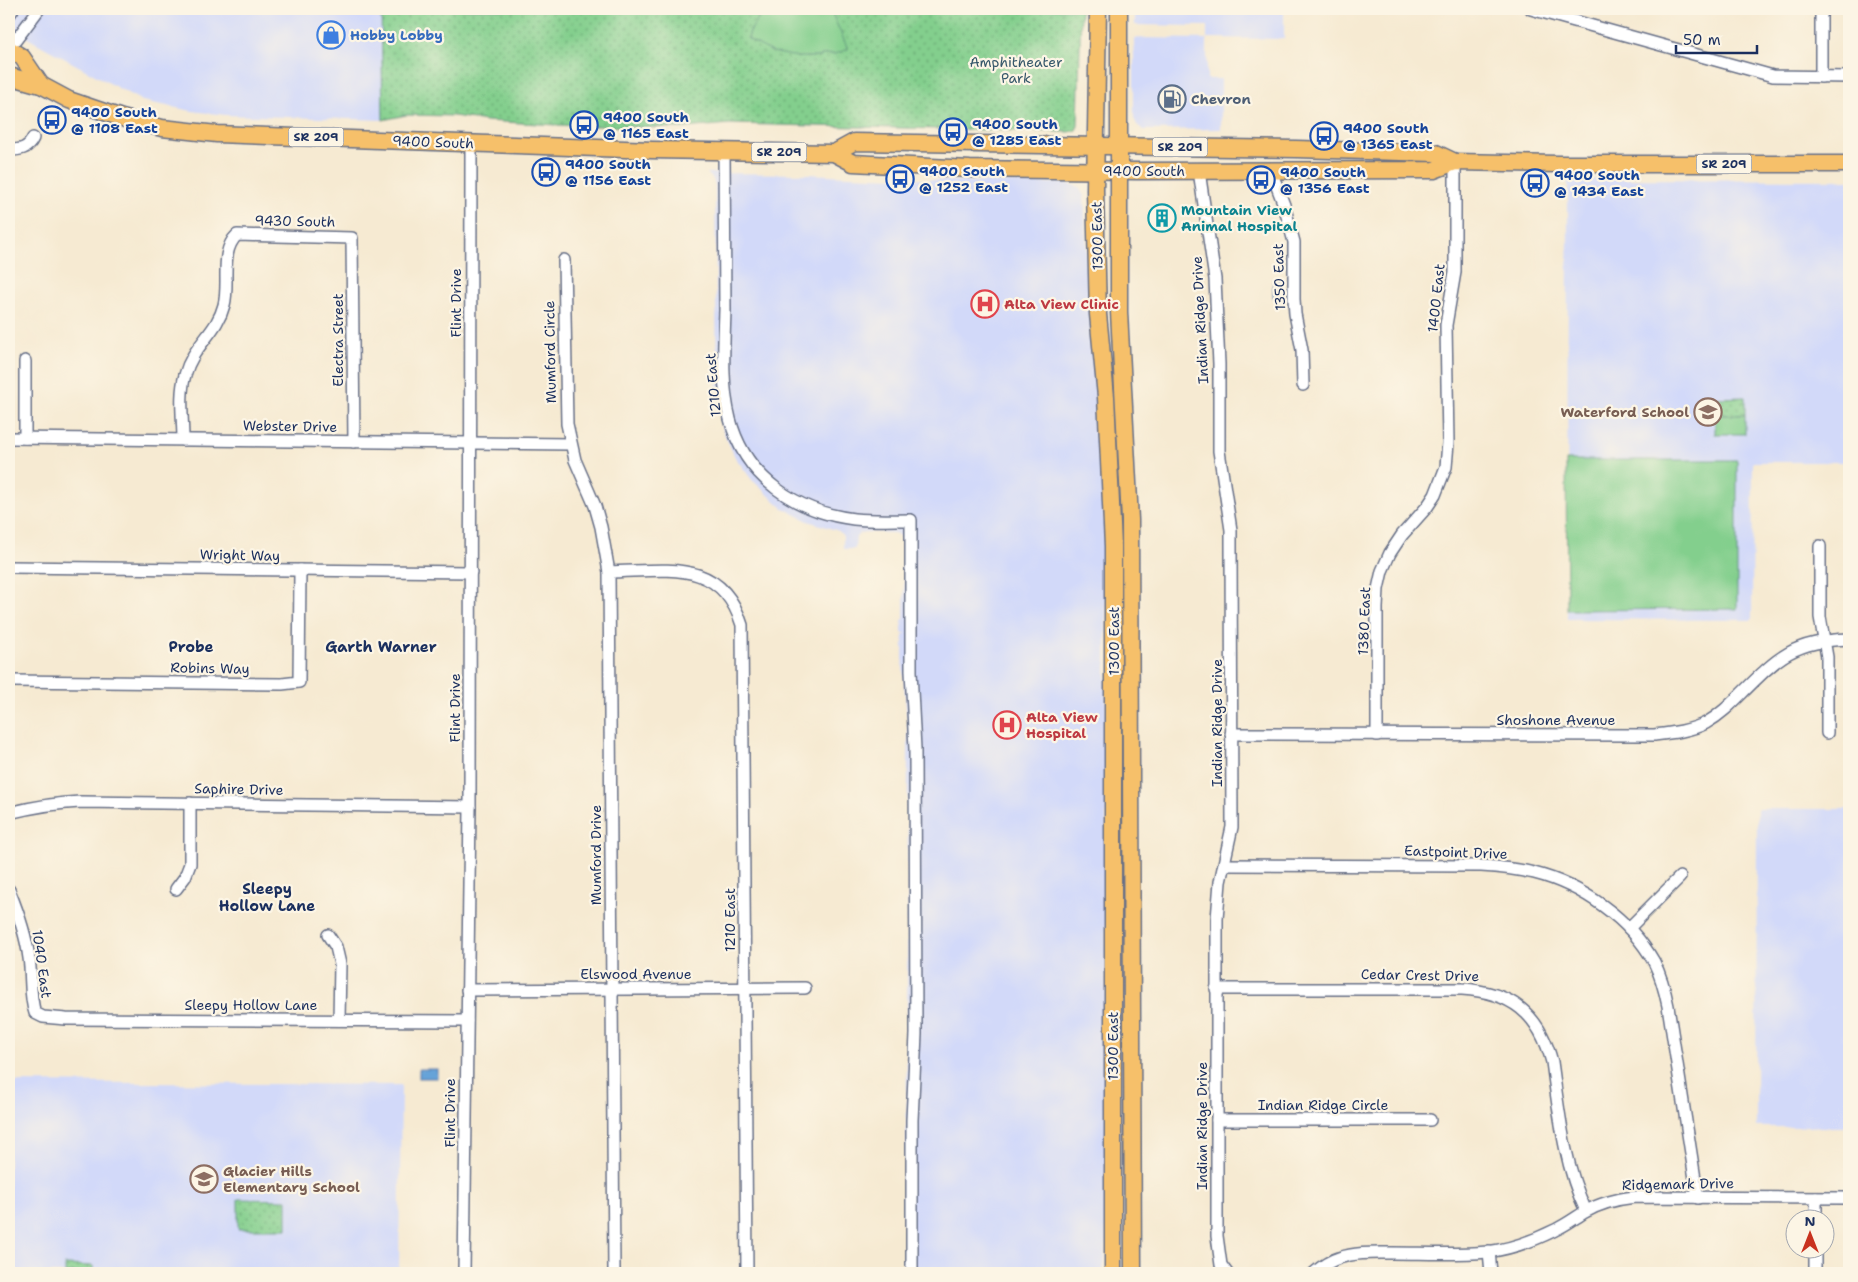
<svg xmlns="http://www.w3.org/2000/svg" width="1858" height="1282" font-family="'Shantell Sans',sans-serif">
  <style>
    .built { fill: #d2d9f9 }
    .park { fill: url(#park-dots); stroke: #4f7f76 }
    .garden { fill: #83cf8d; stroke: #4f7f76 }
    .water { fill: #66a3d8; stroke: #40699b }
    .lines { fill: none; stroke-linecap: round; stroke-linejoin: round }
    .minor-casing { stroke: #687087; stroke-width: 14 }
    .primary-casing { stroke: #687087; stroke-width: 19 }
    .minor { stroke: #fff; stroke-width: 11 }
    .primary { stroke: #f6c06b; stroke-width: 16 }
    .labels { text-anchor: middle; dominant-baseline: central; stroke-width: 4.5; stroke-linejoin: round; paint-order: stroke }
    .shield { fill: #fcf5e5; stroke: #5e6a86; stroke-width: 1 }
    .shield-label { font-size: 12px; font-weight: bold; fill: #1b2f5e }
    .shop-label { font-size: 14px; font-weight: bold; fill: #366cbe; stroke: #fcf5e5; text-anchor: start }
    .park-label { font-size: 14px; fill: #35576a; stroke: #fcf5e5 }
    .service-label { font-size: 14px; font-weight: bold; fill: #4e5e75; stroke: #fcf5e5; text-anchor: start }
    .transit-label { font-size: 14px; font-weight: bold; fill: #164399; stroke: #fcf5e5; text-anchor: start }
    .street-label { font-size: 14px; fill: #1b2f5e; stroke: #fcf5e5 }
    .culture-label { font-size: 14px; font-weight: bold; fill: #0d838f; stroke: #fcf5e5; text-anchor: start }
    .health-label { font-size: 14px; font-weight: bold; fill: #be3a42; stroke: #fcf5e5; text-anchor: start }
    .education-label { font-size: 14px; font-weight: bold; fill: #785e54; stroke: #fcf5e5; text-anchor: end }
    .neighbourhood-label { font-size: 15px; font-weight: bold; fill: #1b2f5e; stroke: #fcf5e5 }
  </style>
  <defs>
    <pattern id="park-dots" width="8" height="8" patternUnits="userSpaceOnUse" patternTransform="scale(1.25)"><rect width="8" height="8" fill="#83cf8d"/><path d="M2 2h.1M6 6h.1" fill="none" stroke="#6aa876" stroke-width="1.8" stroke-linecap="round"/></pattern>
  </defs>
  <rect width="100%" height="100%" fill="#fcf5e5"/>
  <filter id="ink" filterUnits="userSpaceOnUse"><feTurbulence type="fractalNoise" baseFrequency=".02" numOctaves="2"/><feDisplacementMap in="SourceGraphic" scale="10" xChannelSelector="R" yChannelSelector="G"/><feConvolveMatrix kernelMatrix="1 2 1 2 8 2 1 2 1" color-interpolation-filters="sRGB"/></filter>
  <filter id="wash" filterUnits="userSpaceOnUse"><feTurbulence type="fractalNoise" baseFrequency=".0096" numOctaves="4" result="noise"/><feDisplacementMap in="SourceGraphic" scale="20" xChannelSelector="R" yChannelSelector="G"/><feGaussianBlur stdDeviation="1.12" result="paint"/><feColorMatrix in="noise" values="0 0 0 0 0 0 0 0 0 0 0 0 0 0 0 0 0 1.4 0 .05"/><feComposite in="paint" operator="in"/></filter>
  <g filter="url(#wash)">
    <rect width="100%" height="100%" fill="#f6ead2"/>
    <g class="built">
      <path d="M9 9H381L383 120 226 115 192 111 142 101 9 28Z"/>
      <path d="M1135 9H1284V39L1207 38V26L1135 25Z"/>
      <path d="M1134 38 1207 39V79H1221V129L1144 130 1137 125 1134 118Z"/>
      <path d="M707 173 807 174 978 182 1067 183 1079 187 1084 196 1088 275 1100 428 1106 569V1251L1103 1273H906L908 733 903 667V635H905L906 633H902V619H904V543L901 537 895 533 865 532 860 533 856 537 855 549H843V536L839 531 808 521 783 508 752 480 735 457 723 431 717 403 715 185 713 179Z"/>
      <path d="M1568 179 1849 180V462H1753L1752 620 1567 619Z"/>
      <path d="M1757 809H1849V1127H1756Z"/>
      <path d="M9 1082 401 1085 399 1273H9Z"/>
    </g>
    <g class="park">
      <path d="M381 9H1081L1078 126 1076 130 1070 132 730 124 684 128 556 125 486 121 454 116 406 115 383 120Z"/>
      <path d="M1745 397V415H1715V398Z"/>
      <path d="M238 1199 287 1200V1229H238Z"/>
      <path d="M65 1265 93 1266V1273H65Z"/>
    </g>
    <g class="garden">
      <path d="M765 9H830L848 49 835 54 821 55V57H798L772 52 748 39 750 31Z"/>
      <rect x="1715" y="415" width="30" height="19"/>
      <path d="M1566 460H1737V609L1567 610Z"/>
    </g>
    <g class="water">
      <rect x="1273" y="280" width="8" height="17"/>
      <rect x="419" y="1069" width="18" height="9"/>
    </g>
  </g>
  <g filter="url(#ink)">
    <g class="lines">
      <g class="minor-casing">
        <g id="minor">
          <path d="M1531 9 1773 76 1849 77"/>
          <path d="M1821 9V77"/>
          <path d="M9 15 13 9"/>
          <path d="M9 49 39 9"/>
          <path d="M9 150C20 150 28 149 33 138"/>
          <path d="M724 151C724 204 725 257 725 310 724 346 721 384 730 419 745 478 797 512 854 519 873 521 892 520 911 520V671L915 749 916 1034 912 1120V1273"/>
          <path d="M1199 171 1215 279 1219 364V451L1231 530V546L1232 827 1220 882 1217 919V1236L1221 1265 1227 1273"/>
          <path d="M1271 171 1284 205 1294 242V299L1295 314 1302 350 1303 385"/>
          <path d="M564 260 567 424 575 460 595 506 601 527 609 572 614 1273"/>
          <path d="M25 361V438"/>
          <path d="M9 438 570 444"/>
          <path d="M183 440C183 419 179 395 185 375 193 345 217 333 224 305 230 283 219 252 237 235L352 238 354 442"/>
          <path d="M1820 546V617L1827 657V733"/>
          <path d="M9 567 471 572"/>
          <path d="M609 572C666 571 721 557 742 625L747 1273"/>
          <path d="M9 681 282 684 299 682 300 570"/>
          <path d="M1231 734 1654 735C1671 733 1690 731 1706 723 1720 715 1730 705 1741 694 1779 656 1794 641 1849 639"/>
          <path d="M1377 735V608L1378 589 1382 571 1390 553 1402 535 1427 507 1435 495 1446 467 1448 443 1446 325 1455 272V162"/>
          <path d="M9 813C33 807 55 803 80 802L470 807"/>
          <path d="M1224 865 1481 866C1499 867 1517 869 1534 873 1582 885 1630 919 1654 962 1661 976 1665 991 1668 1006L1698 1198"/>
          <path d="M176 889 185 877 190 864V803"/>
          <path d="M9 890C18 912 26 935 29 958 32 977 29 996 35 1013L43 1017 66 1019 467 1021"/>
          <path d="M1629 928 1680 877"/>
          <path d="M328 935 336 947 340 964 339 1020"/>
          <path d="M1216 989H1462C1511 992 1539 1013 1552 1062 1559 1112 1564 1165 1586 1211"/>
          <path d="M467 990 805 988"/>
          <path d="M1217 1120H1430"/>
          <path d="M1816 1220V1198"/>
          <path d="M1489 1251 1491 1273"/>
          <path d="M464 1273 470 807 471 143"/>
          <path d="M1314 1273C1322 1266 1329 1261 1339 1258 1356 1252 1375 1253 1392 1253 1423 1253 1456 1255 1487 1252 1510 1249 1535 1240 1555 1230 1566 1225 1575 1218 1585 1212 1600 1203 1617 1199 1635 1197L1849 1198"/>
          <path d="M1815 1273V1250"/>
        </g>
      </g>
      <g class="primary-casing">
        <g id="primary">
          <path d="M1098 9 1095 190 1098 314 1106 397 1113 546V1273"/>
          <path d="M1119 9V312L1130 520 1133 1273"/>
          <path d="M9 49 22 57 41 85"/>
          <path d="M9 76 41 85 69 100 122 118 162 128 217 134 652 150 834 153 853 163 970 169 1137 171 1434 170 1455 162 1558 164H1849"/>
          <path d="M834 153 854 142 1296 149 1436 153 1455 162"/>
        </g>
      </g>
      <use href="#minor" class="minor"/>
      <use href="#primary" class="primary"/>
    </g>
  </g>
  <defs>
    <g id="shop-ring" transform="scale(1.4375)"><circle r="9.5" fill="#fcf5e5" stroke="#3f7fe0" stroke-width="1.5"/><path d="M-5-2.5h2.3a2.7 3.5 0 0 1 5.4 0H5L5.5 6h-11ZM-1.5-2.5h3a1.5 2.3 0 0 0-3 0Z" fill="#3f7fe0"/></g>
    <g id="fuel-ring" transform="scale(1.4375)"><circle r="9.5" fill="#fcf5e5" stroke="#5c6f8a" stroke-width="1.5"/><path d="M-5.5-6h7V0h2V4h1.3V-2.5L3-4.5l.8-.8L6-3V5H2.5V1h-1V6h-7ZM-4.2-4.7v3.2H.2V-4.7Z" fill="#5c6f8a"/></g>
    <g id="bus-ring" transform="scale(1.4375)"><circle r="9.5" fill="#fcf5e5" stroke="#1a4fb4" stroke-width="1.5"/><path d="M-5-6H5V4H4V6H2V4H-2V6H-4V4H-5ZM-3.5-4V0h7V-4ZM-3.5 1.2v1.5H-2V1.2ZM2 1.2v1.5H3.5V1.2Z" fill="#1a4fb4"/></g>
    <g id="building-ring" transform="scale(1.4375)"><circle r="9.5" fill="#fcf5e5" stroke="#0f9aa8" stroke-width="1.5"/><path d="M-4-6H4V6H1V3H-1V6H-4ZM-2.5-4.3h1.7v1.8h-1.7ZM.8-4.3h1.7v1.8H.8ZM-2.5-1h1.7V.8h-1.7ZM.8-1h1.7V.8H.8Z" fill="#0f9aa8"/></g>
    <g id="hospital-ring" transform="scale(1.4375)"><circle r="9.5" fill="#fcf5e5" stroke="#e0444e" stroke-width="1.5"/><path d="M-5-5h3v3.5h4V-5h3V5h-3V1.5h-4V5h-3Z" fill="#e0444e"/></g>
    <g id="school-ring" transform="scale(1.4375)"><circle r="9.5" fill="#fcf5e5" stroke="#8d6e63" stroke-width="1.5"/><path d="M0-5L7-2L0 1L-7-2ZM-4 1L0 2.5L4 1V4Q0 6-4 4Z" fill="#8d6e63"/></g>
  </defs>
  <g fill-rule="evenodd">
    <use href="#shop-ring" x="331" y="35"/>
    <use href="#fuel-ring" x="1172" y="99"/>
    <use href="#bus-ring" x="52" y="120"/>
    <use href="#bus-ring" x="584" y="125"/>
    <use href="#bus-ring" x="953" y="132"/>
    <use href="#bus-ring" x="1324" y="136"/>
    <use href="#bus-ring" x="546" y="172"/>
    <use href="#bus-ring" x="900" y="179"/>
    <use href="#bus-ring" x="1261" y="180"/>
    <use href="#bus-ring" x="1535" y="183"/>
    <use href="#building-ring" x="1162" y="218"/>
    <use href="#hospital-ring" x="985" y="304"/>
    <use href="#school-ring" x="1708" y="412"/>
    <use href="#hospital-ring" x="1007" y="725"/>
    <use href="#school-ring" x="204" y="1179"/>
  </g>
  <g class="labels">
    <g class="shield">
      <rect x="288.5" y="127.5" width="55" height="19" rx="4"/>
      <rect x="1152.5" y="137.5" width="55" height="19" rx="4"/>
      <rect x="751.5" y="142.5" width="55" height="19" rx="4"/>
      <rect x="1696.5" y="154.5" width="55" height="19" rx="4"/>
    </g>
    <g class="shield-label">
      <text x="316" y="137">SR 209</text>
      <text x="1180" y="147">SR 209</text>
      <text x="779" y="152">SR 209</text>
      <text x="1724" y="164">SR 209</text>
    </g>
    <g class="shop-label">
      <text x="350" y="35">Hobby Lobby</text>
    </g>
    <g class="park-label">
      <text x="1016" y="62">Amphitheater<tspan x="1016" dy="16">Park</tspan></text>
    </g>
    <g class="service-label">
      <text x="1191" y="99">Chevron</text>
    </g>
    <g class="transit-label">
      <text x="71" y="112">9400 South<tspan x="71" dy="16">@ 1108 East</tspan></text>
      <text x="603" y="117">9400 South<tspan x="603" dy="16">@ 1165 East</tspan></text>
      <text x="972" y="124">9400 South<tspan x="972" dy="16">@ 1285 East</tspan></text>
      <text x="1343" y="128">9400 South<tspan x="1343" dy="16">@ 1365 East</tspan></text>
      <text x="565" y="164">9400 South<tspan x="565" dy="16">@ 1156 East</tspan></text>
      <text x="919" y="171">9400 South<tspan x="919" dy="16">@ 1252 East</tspan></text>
      <text x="1280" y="172">9400 South<tspan x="1280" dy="16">@ 1356 East</tspan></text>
      <text x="1554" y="175">9400 South<tspan x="1554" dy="16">@ 1434 East</tspan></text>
    </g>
    <g class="street-label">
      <text transform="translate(433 142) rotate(2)">9400 South</text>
      <text x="1144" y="171">9400 South</text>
      <text transform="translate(295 221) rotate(1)">9430 South</text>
      <text transform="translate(1097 236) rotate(-91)">1300 East</text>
      <text transform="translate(1279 277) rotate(-92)">1350 East</text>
      <text transform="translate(1436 298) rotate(-84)">1400 East</text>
      <text transform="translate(456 303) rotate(-90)">Flint Drive</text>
      <text transform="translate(1200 320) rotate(-93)">Indian Ridge Drive</text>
      <text transform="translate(338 340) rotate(-90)">Electra Street</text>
      <text transform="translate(550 352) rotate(-91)">Mumford Circle</text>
      <text transform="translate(713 385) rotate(-95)">1210 East</text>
      <text transform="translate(290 426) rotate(1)">Webster Drive</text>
      <text transform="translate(240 555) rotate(1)">Wright Way</text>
      <text transform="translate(1364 621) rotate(-88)">1380 East</text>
      <text transform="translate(1114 641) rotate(-90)">1300 East</text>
      <text transform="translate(210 668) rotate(1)">Robins Way</text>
      <text transform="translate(455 708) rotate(-90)">Flint Drive</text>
      <text x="1556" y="720">Shoshone Avenue</text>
      <text transform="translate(1217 723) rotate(-90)">Indian Ridge Drive</text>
      <text transform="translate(239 789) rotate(1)">Saphire Drive</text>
      <text transform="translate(1456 852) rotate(2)">Eastpoint Drive</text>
      <text transform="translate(596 855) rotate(-90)">Mumford Drive</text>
      <text transform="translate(730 920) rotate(-90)">1210 East</text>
      <text transform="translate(42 964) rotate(82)">1040 East</text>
      <text x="636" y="974">Elswood Avenue</text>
      <text transform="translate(1420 975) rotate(1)">Cedar Crest Drive</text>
      <text x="251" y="1005">Sleepy Hollow Lane</text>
      <text transform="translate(1113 1046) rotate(-90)">1300 East</text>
      <text x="1323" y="1105">Indian Ridge Circle</text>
      <text transform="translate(450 1113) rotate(-90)">Flint Drive</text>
      <text transform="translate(1202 1126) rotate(-90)">Indian Ridge Drive</text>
      <text transform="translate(1678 1184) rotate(-1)">Ridgemark Drive</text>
    </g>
    <g class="culture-label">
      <text x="1181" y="210">Mountain View<tspan x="1181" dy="16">Animal Hospital</tspan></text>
    </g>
    <g class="health-label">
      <text x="1004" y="304">Alta View Clinic</text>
      <text x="1026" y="717">Alta View<tspan x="1026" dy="16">Hospital</tspan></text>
    </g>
    <g class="education-label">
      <text x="1689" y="412">Waterford School</text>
      <text x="223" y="1171" text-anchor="start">Glacier Hills<tspan x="223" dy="16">Elementary School</tspan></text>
    </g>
    <g class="neighbourhood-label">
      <text x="191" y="647">Probe</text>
      <text x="381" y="647">Garth Warner</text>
      <text x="267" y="889">Sleepy<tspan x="267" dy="17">Hollow Lane</tspan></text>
    </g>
  </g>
  <rect width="1858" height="1282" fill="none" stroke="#fcf5e5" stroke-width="30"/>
  <g transform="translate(1810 1234)"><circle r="24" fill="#fcf5e5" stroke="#a2a6af"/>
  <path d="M0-4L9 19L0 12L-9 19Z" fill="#c8321e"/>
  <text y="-8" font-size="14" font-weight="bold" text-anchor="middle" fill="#1b2f5e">N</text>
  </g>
  <path d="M1676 45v8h81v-8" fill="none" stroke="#1b2f5e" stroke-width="2.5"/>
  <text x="1683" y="45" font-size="15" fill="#1b2f5e" stroke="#fcf5e5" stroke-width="4" paint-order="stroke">50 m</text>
</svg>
